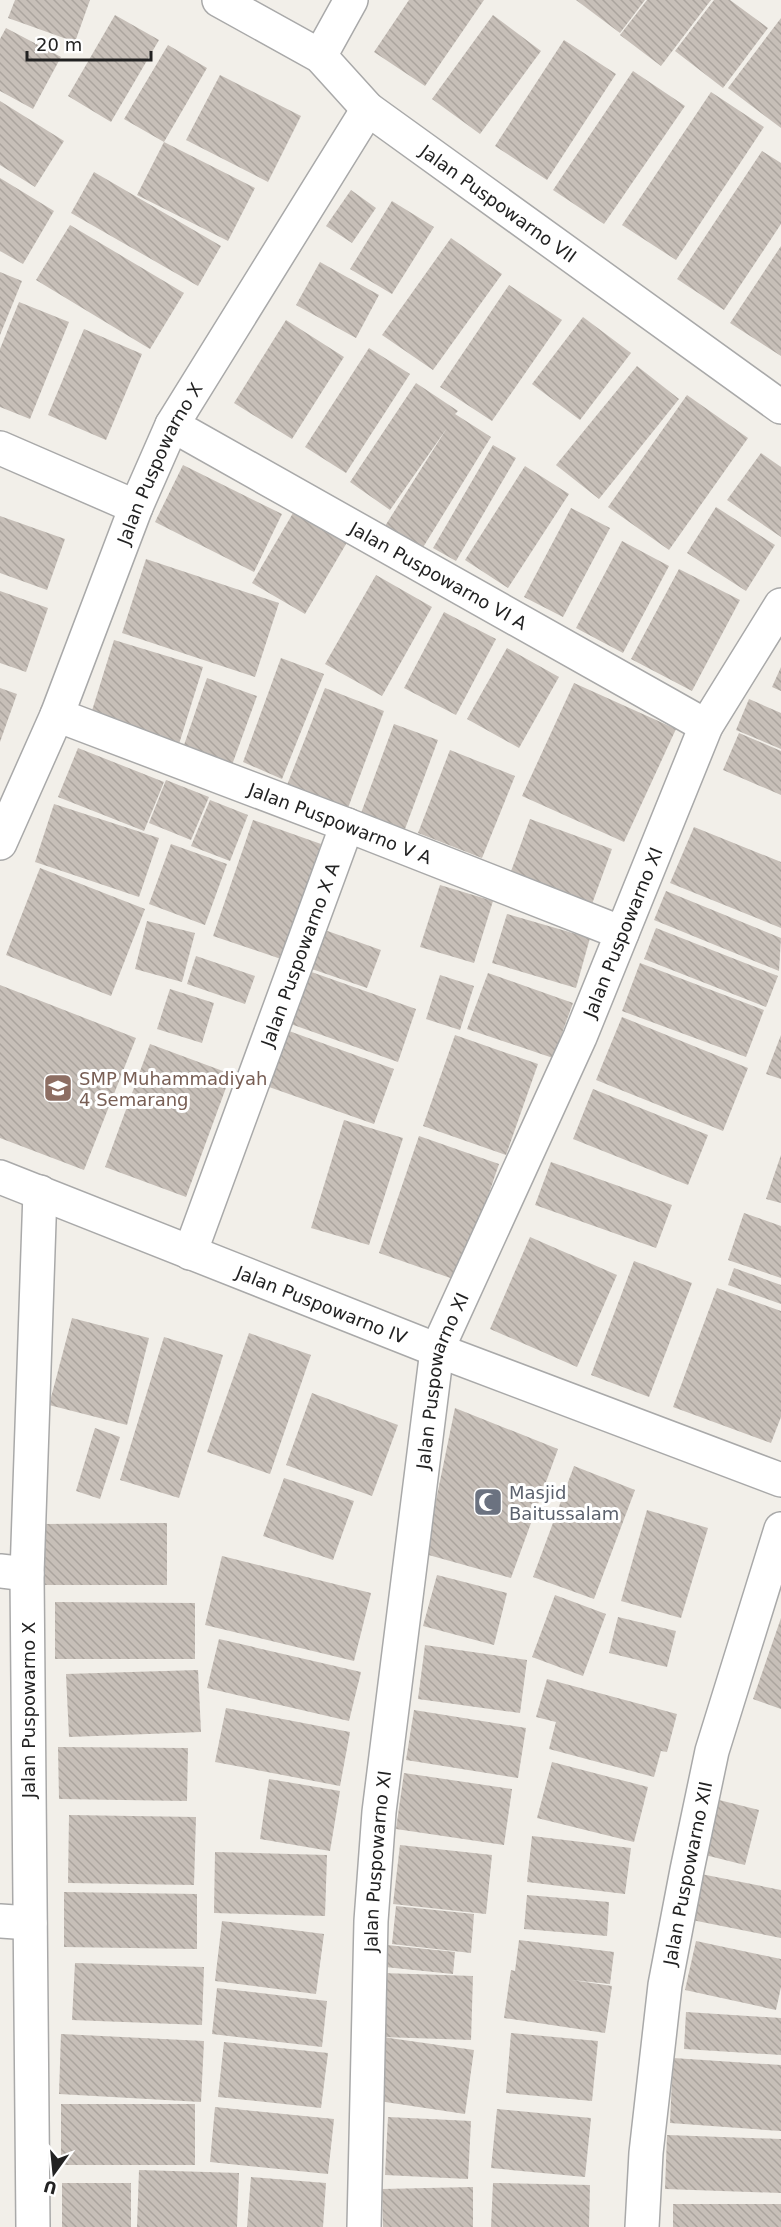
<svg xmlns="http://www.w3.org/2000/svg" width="781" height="2227" font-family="'DejaVu Sans',sans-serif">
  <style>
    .building { fill: url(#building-back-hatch) }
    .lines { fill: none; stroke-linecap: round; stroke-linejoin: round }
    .minor-casing { stroke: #a9a9a9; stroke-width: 36 }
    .minor { stroke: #fff; stroke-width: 33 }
    .labels { text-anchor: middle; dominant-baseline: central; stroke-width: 6; stroke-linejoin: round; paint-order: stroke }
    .street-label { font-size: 18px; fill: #222; stroke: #fff }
    .education-label { font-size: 18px; fill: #785e54; stroke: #fff; text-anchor: start }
    .worship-label { font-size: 18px; fill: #5b616d; stroke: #fff; text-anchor: start }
  </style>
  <defs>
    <pattern id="building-back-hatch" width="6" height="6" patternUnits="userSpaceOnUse" patternTransform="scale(1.5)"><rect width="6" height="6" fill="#c7bfb8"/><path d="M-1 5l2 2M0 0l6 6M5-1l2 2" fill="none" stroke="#aba49e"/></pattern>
  </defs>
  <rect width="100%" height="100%" fill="#f2efe9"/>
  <g class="building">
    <path d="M15 0H90L75 42 8 18Z"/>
    <path d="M409 0H484L425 86 374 52Z"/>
    <path d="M576 0H645L620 33Z"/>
    <path d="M647 0H711L661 66 620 35Z"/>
    <path d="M714 0H730L768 28 723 88 675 51Z"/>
    <path d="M115 15 159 40 111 122 68 96Z"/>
    <path d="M493 15 541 51 480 134 432 99Z"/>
    <path d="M781 18V128L728 88Z"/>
    <path d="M6 28 61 57 33 109 0 91V39Z"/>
    <path d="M564 40 616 74 547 180 495 146Z"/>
    <path d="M168 45 207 68 164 142 255 188 228 241 137 195 164 142 124 119Z"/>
    <path d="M633 71 685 106 604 224 553 190Z"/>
    <path d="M220 75 301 116 268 182 186 140Z"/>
    <path d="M711 92 764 127 676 260 622 225Z"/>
    <path d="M0 101 64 141 35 187 0 165Z"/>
    <path d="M762 151 781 163V224L724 310 677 279Z"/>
    <path d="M94 172 221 246 198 286 71 213Z"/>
    <path d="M0 178 54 211 23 264 0 251Z"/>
    <path d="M351 190 376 208 352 243 326 226Z"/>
    <path d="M392 201 434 227 392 294 350 269Z"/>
    <path d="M70 225 184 293 150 349 36 280Z"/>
    <path d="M451 238 502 274 433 370 382 335Z"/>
    <path d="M781 246V356L730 323Z"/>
    <path d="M320 262 379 295 356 338 296 305Z"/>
    <path d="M0 272 22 281 0 335Z"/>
    <path d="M509 285 562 320 492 421 440 387Z"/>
    <path d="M19 302 69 322 30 419 0 407V349Z"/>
    <path d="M583 317 631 353 580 420 532 384Z"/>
    <path d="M286 320 344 357 292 439 234 403Z"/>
    <path d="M84 329 142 354 106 440 48 415Z"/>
    <path d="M369 348 410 374 346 473 305 447Z"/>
    <path d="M637 366 679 399 599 499 556 465Z"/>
    <path d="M416 383 458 411 455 414 491 437 422 549 385 526 447 428 390 510 350 482Z"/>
    <path d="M687 395 748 438 669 550 608 507Z"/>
    <path d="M493 445 516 458 456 561 433 548Z"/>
    <path d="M761 453 781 467V537L727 500Z"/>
    <path d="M183 465 282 514 254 572 155 522Z"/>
    <path d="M525 466 569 494 508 588 465 560Z"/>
    <path d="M716 507 775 545 746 591 687 553Z"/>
    <path d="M296 508 349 539 305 614 252 583Z"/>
    <path d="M571 508 610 528 563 617 524 597Z"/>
    <path d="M0 516 65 539 47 590 0 573Z"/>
    <path d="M622 541 669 566 623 653 576 628Z"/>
    <path d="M146 559 279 603 255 677 122 633Z"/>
    <path d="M679 569 740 600 692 691 631 659Z"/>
    <path d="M376 575 432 607 382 696 325 664Z"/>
    <path d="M0 591 48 608 26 672 0 663Z"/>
    <path d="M444 612 496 639 456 715 404 688Z"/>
    <path d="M114 640 203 667 179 744 90 717Z"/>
    <path d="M507 648 559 677 519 748 467 719Z"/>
    <path d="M281 658 324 674 282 779 243 762Z"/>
    <path d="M781 667V691L772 687Z"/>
    <path d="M207 678 257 696 232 765 183 748Z"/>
    <path d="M574 683 676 729 624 842 522 796Z"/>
    <path d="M0 688 17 694 0 742Z"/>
    <path d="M325 688 384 711 348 808 287 785Z"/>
    <path d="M749 699 781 713V749L736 730Z"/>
    <path d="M394 724 438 740 405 829 361 813Z"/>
    <path d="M739 733 781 751V795L723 770Z"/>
    <path d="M78 748 164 782 144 831 58 797Z"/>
    <path d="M450 750 515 776 482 858 418 833Z"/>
    <path d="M166 780 209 797 191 840 149 823Z"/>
    <path d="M210 800 248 815 230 861 191 846Z"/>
    <path d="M54 804 159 838 139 897 35 862Z"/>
    <path d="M530 819 612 849 592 904 510 874Z"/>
    <path d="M253 820 321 844 281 959 213 936Z"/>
    <path d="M694 827 781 862V928L670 883Z"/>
    <path d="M171 844 227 864 205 925 149 904Z"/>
    <path d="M40 868 145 909 111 996 6 955Z"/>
    <path d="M440 885 493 901 474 963 420 947Z"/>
    <path d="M666 891 781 938 779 971 654 920Z"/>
    <path d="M507 914 590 938 576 988 492 963Z"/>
    <path d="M147 921 195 933 182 982 135 969Z"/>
    <path d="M319 928 381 950 367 988 306 967Z"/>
    <path d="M656 928 778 976 766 1007 644 959Z"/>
    <path d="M196 956 255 976 245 1004 187 984Z"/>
    <path d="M640 963 764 1010 746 1057 622 1011Z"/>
    <path d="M303 969 416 1009 398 1062 285 1022Z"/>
    <path d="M488 973 573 1003 553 1058 467 1029Z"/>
    <path d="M440 975 474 986 460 1030 426 1019Z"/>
    <path d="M0 985 136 1038 84 1170 0 1138Z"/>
    <path d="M170 989 214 1003 202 1043 157 1029Z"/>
    <path d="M622 1017 748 1068 723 1131 596 1080Z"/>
    <path d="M289 1031 394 1069 374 1124 269 1087Z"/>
    <path d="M455 1035 538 1064 506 1155 423 1126Z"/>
    <path d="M781 1035V1079L766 1074Z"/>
    <path d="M150 1044 231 1074 186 1197 105 1167Z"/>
    <path d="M593 1089 708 1135 688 1185 573 1139Z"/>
    <path d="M344 1120 403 1138 369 1245 311 1228Z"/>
    <path d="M419 1136 499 1164 459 1281 379 1253Z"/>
    <path d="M781 1155V1203L766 1199Z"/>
    <path d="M551 1162 672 1205 656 1248 535 1205Z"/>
    <path d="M744 1213 781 1226V1278L728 1260Z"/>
    <path d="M530 1237 617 1275 577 1367 490 1329Z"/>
    <path d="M634 1261 692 1283 649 1397 591 1375Z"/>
    <path d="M734 1268 781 1285V1304L728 1285Z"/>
    <path d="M717 1288 781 1311V1417L771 1443 673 1407Z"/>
    <path d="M72 1318 149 1338 127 1425 49 1405Z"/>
    <path d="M249 1333 311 1355 270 1474 207 1452Z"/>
    <path d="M164 1337 223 1355 179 1498 120 1480Z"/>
    <path d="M312 1393 398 1425 372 1496 286 1465Z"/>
    <path d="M455 1408 558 1449 511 1578 425 1554Z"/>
    <path d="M95 1428 120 1437 100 1499 76 1491Z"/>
    <path d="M574 1466 635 1490 594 1599 533 1577Z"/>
    <path d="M284 1478 354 1501 333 1560 263 1536Z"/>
    <path d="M647 1510 708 1528 681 1618 621 1601Z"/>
    <path d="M167 1523V1585H44L43 1524Z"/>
    <path d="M222 1556 371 1593 354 1661 205 1625Z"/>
    <path d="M437 1575 507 1593 494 1645 423 1626Z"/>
    <path d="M555 1595 606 1614 583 1676 532 1657Z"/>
    <path d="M55 1602 195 1603V1659H55Z"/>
    <path d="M618 1617 676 1631 667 1667 609 1653Z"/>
    <path d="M781 1618V1709L753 1699Z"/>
    <path d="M219 1639 361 1672 349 1721 207 1688Z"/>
    <path d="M425 1645 527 1660 520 1713 418 1699Z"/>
    <path d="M198 1670 201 1732 69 1737 66 1674Z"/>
    <path d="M547 1679 677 1714 667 1752 661 1751 654 1777 549 1749 556 1722 536 1717Z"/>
    <path d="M226 1708 350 1732 340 1786 215 1762Z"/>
    <path d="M414 1710 526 1728 518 1778 406 1760Z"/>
    <path d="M58 1747 188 1748 187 1801 59 1799Z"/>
    <path d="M552 1762 648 1787 634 1842 537 1818Z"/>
    <path d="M404 1773 512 1789 504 1845 396 1829Z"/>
    <path d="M269 1779 340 1791 330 1851 260 1839Z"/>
    <path d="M715 1799 759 1810 745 1865 701 1854Z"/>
    <path d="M69 1815 196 1817 194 1885 68 1883Z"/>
    <path d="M532 1836 631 1848 625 1894 527 1882Z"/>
    <path d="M400 1845 492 1855 486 1914 393 1904Z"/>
    <path d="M215 1852 327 1855 325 1916 214 1913Z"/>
    <path d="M701 1874 781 1890V1938L692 1920Z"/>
    <path d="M64 1892 197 1894V1949L64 1947Z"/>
    <path d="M527 1895 609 1902 607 1936 524 1929Z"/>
    <path d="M396 1906 474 1914 471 1953 392 1944Z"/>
    <path d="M222 1921 324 1934 316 1994 215 1981Z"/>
    <path d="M519 1940 614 1952 610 1984 571 1980 612 1986 605 2033 504 2018 511 1970 515 1971Z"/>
    <path d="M696 1941 781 1959V1987L776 2010 685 1990Z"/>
    <path d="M387 1945 455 1952 453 1974 385 1967Z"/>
    <path d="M75 1963 204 1967 202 2025 72 2020Z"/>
    <path d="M382 1973 473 1976 471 2040 382 2037 474 2050 465 2114 372 2100Z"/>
    <path d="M217 1988 327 2001 322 2047 212 2034Z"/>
    <path d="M686 2012 781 2018V2055L684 2049Z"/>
    <path d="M511 2033 598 2041 592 2101 506 2093Z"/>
    <path d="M61 2034 204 2041 201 2102 59 2094Z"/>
    <path d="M224 2042 328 2053 321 2108 218 2097Z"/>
    <path d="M673 2058 781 2065V2131L670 2123Z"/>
    <rect x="61" y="2104" width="134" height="61"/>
    <path d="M215 2107 334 2119 328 2174 210 2162Z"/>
    <path d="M497 2109 591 2118 585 2177 491 2168Z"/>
    <path d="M388 2117 471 2121 468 2179 385 2175Z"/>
    <path d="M667 2135 781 2139V2193L665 2189Z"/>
    <path d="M139 2170 239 2173 237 2227H137Z"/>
    <path d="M251 2177 326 2183 323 2227H247Z"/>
    <rect x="62" y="2183" width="69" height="44"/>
    <path d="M493 2183 590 2185 589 2227H491Z"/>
    <path d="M473 2187V2227H383L382 2189Z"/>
    <rect x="673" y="2204" width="108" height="23"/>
  </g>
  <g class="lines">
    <g class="minor-casing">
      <g id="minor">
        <path id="s1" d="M219 0 320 56 368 109 781 407"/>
        <path d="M320 56 351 0"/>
        <path id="s2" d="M172 425 706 726"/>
        <path d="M0 448 136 507"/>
        <path id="s3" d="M57 715 347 825 622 933"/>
        <path id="s4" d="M0 843 57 715 136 507 172 425 368 109"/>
        <path id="s5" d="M0 1177 437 1350 781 1480"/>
        <path id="s6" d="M190 1253 347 825"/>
        <path d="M0 1571 27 1574"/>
        <path d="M0 1921 30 1923"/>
        <path d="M33 2227 27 1574 40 1192"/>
        <path id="s7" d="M364 2227 371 1921 379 1812 437 1350 580 1037 706 726 781 605"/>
        <path id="s8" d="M642 2227 646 2153 665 1985 687 1870 712 1751 781 1529"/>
      </g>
    </g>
    <use href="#minor" class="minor"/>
  </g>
  <defs>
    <g id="school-square" transform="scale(1.5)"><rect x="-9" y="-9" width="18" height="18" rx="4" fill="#8d6e63" stroke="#fff"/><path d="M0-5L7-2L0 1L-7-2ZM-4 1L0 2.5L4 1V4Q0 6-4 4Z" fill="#fff"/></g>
    <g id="mosque-square" transform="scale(1.5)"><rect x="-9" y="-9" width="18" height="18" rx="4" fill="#6b7280" stroke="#fff"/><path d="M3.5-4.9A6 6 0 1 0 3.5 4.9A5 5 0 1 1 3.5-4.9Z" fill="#fff"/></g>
  </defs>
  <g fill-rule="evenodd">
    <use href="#school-square" x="58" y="1088"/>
    <use href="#mosque-square" x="488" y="1502"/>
  </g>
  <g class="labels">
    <g class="street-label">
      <text stroke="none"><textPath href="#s1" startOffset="348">Jalan Puspowarno VII</textPath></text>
      <text stroke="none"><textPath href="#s4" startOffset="412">Jalan Puspowarno X</textPath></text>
      <text stroke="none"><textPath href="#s2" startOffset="306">Jalan Puspowarno VI A</textPath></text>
      <text stroke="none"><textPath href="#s3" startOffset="303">Jalan Puspowarno V A</textPath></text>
      <text stroke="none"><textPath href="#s7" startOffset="1338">Jalan Puspowarno XI</textPath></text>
      <text stroke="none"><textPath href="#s6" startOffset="318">Jalan Puspowarno X A</textPath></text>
      <text stroke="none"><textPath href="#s5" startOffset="346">Jalan Puspowarno IV</textPath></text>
      <text stroke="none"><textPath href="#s7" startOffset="852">Jalan Puspowarno XI</textPath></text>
      <text transform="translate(28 1710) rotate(-90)">Jalan Puspowarno X</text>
      <text stroke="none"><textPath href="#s7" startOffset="366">Jalan Puspowarno XI</textPath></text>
      <text stroke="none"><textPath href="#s8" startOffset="357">Jalan Puspowarno XII</textPath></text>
    </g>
    <g class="education-label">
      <text x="79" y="1078">SMP Muhammadiyah<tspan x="79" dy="21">4 Semarang</tspan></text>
    </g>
    <g class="worship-label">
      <text x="509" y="1492">Masjid<tspan x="509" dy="21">Baitussalam</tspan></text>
    </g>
  </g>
  <g transform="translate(54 2173) rotate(195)" stroke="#ffffff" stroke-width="4.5" paint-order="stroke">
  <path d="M0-4.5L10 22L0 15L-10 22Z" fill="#222222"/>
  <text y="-9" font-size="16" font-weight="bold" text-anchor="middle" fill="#222222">U</text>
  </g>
  <path d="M27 51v9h124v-9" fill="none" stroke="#222222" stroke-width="3"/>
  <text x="36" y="51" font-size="18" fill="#222222" stroke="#ffffff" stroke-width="4.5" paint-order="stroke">20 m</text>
</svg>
